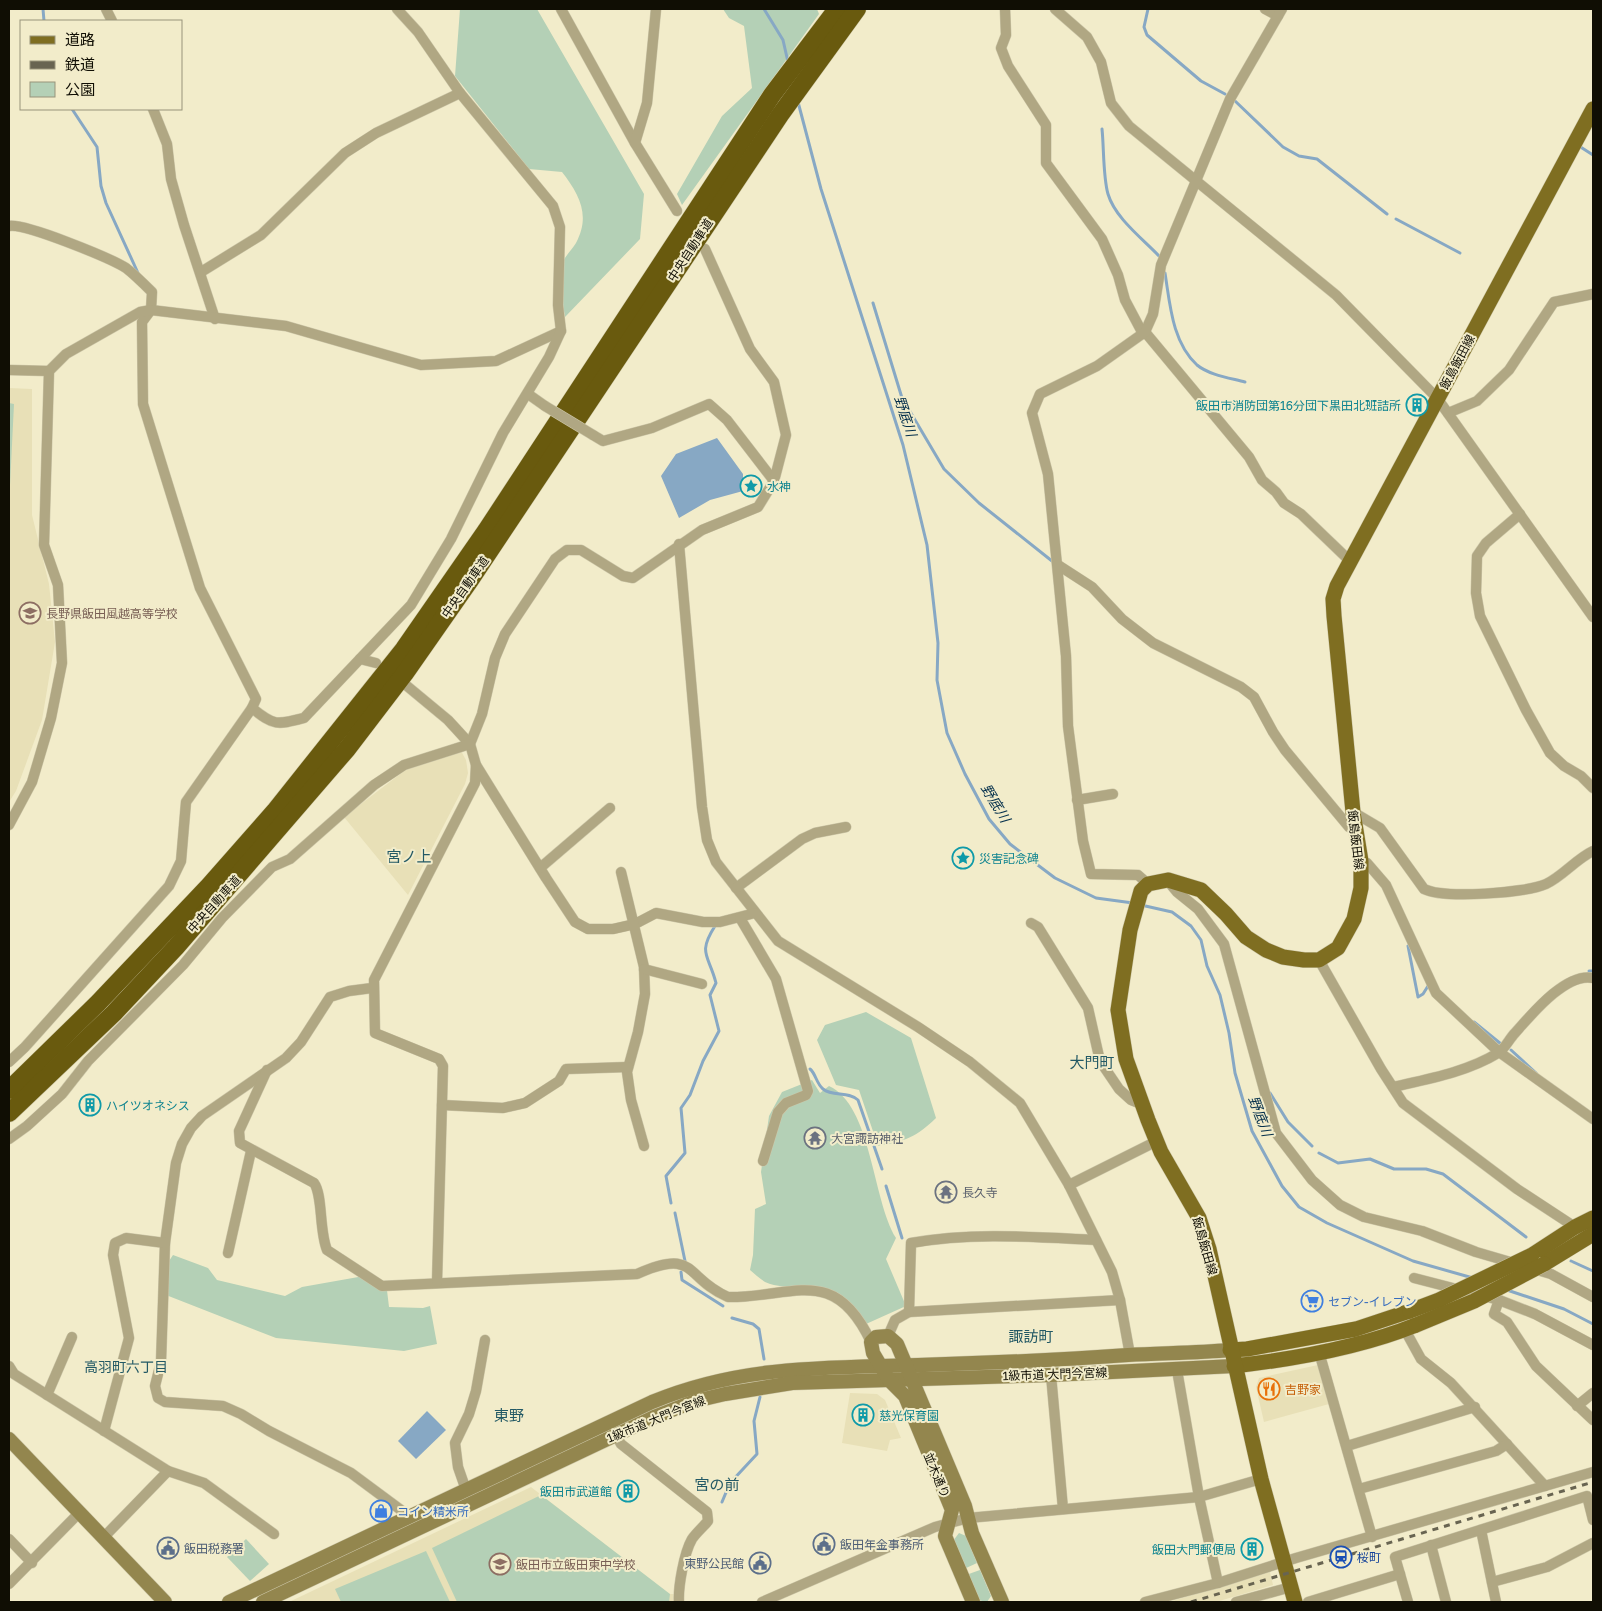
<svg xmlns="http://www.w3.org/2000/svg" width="1602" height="1611" font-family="'Golos Text','Noto Sans JP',sans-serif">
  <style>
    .built { fill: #e8e0b7 }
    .green { fill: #b4d0b6 }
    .water { fill: #87a8c4 }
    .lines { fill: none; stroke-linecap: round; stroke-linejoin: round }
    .stream { stroke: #87a8c4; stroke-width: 3 }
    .street-casing { stroke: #cec8aa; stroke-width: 11 }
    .secondary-casing { stroke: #cec8aa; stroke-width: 15 }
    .primary-casing { stroke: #cec8aa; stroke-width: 16 }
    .highway-casing { stroke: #cec8aa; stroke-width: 19 }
    .street { stroke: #b0a783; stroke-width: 10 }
    .secondary { stroke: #93864e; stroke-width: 14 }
    .primary { stroke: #7f6e21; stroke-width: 15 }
    .highway { stroke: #695a0e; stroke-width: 18 }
    .rail { stroke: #686451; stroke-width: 3; stroke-dasharray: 6 6; stroke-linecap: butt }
    .street-bridge-casing { stroke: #cec8aa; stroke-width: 11; stroke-linecap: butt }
    .primary-bridge-casing { stroke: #cec8aa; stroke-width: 16; stroke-linecap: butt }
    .street-bridge { stroke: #b0a783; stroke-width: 10 }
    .primary-bridge { stroke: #7f6e21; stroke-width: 15 }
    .labels { text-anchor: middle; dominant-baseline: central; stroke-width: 4; stroke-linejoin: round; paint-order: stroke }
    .street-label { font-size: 12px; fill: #100e04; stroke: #f2ecca }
    .culture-label { font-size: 12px; fill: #0d838f; stroke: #f2ecca; text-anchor: start }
    .education-label { font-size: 12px; fill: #785e54; stroke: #f2ecca; text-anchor: start }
    .worship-label { font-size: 12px; fill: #5b616d; stroke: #f2ecca; text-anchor: start }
    .shop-label { font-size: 12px; fill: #366cbe; stroke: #f2ecca; text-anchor: start }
    .food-label { font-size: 12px; fill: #c56008; stroke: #f2ecca; text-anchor: start }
    .service-label { font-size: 12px; fill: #4e5e75; stroke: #f2ecca; text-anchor: start }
    .transit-label { font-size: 12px; fill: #164399; stroke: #f2ecca; text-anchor: start }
    .water-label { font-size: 14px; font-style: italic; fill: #05304c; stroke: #f2ecca }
    .neighbourhood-label { font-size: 14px; fill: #235965; stroke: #f2ecca }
    .quarter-label { font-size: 15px; fill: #235965; stroke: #f2ecca }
  </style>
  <rect width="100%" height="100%" fill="#f2ecca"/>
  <g class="built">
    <path d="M9 388 32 389V515L49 584 55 642 42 720 16 791 9 802Z"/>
    <path d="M461 751 466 760 468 773 465 784 408 895 344 817 408 768Z"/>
    <path d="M1318 1365 1329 1404 1264 1422 1256 1387 1259 1378Z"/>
    <path d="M850 1393 877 1394 885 1400 901 1438 890 1440 887 1451 842 1443Z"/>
    <path d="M531 1487 669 1594H674L675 1602H289Z"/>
    <path d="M1270 1572 1273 1585 1216 1602H1169Z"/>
  </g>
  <g class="green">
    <path d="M460 9H537L644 194 640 239 565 317C563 304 558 278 561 266 563 258 572 250 576 243 591 215 579 194 562 172L529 169 455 76Z"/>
    <path d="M723 9H817L819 14 682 205 677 194 722 116 752 88 744 26 729 18Z"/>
    <path d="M9 403 14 404 9 506Z"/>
    <path d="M866 1012 911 1038 936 1118C916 1137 906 1141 878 1146L859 1090 836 1085 817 1040 825 1025Z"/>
    <path d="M812 1080 820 1093 829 1086C872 1106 872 1199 896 1238L886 1259 906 1306 866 1324C858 1313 850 1300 838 1293 816 1282 788 1292 765 1282 760 1279 755 1274 750 1270L753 1255 755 1209 766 1204 761 1172 769 1116 782 1092Z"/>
    <path d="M173 1255 208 1268 217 1280 285 1296 302 1287 364 1276 386 1282 389 1307 423 1308 430 1306 437 1344 404 1351 276 1338 166 1295 169 1261Z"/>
    <path d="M541 1495 670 1594 669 1602H457L432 1548Z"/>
    <path d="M959 1533 966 1536 977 1563 964 1569 953 1541Z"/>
    <path d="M246 1539 269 1564 250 1581 227 1557Z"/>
    <path d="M426 1551 450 1602H341L335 1589Z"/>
    <path d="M980 1570 991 1596 987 1602 978 1600 966 1575Z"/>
  </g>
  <g class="water">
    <path d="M717 438 743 474V491L710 500 679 518 661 476 676 454Z"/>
    <path d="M427 1411 446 1430 416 1459 398 1441Z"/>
  </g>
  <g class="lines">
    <g class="stream">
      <path d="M43 9 44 21"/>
      <path d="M764 9 783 40 788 62"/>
      <path d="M1148 9 1144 27 1147 35 1201 81 1225 94"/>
      <path d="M1234 100 1283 147 1299 156 1317 159 1387 214"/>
      <path d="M798 102 821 189 903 445 927 545 938 643 937 680 947 733 965 774 989 819 1010 844 1055 878 1096 898 1133 903"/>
      <path d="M72 109 97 147 101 186 106 203 138 273"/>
      <path d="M1102 129C1104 148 1103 177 1108 194 1115 218 1143 239 1159 256"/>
      <path d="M1579 146 1593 155"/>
      <path d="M1396 219 1460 253"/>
      <path d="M1165 273C1170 304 1172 342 1197 365 1209 375 1230 378 1245 382"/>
      <path d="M873 303 902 398 944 469 979 503 1052 561"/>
      <path d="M1141 905 1172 912 1191 926 1201 940 1207 966 1220 995 1229 1033 1235 1073 1252 1131 1282 1186 1299 1207 1327 1223 1413 1261 1473 1278"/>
      <path d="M1408 946 1418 997 1423 994 1428 986"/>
      <path d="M1589 971H1593"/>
      <path d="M1474 1022 1501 1044"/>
      <path d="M1511 1050 1536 1073"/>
      <path d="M810 1069C816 1074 816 1083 823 1089 833 1097 848 1091 858 1100L882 1169"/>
      <path d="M1270 1093 1288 1122 1312 1146"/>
      <path d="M1319 1153 1338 1163 1370 1159 1394 1169H1426L1443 1174 1526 1237"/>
      <path d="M886 1186 902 1238"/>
      <path d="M671 1203 666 1176 685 1153 681 1108 690 1095 703 1061 719 1031 710 995 716 983C709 955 697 954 715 926"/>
      <path d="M675 1213 685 1261"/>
      <path d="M1571 1261 1593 1271"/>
      <path d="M681 1272 682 1280 723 1306"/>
      <path d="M1507 1290 1564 1309 1593 1324"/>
      <path d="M732 1318 753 1324 759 1329 764 1359"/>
      <path d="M722 1502 730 1483 757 1454 754 1421 760 1397"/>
    </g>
    <g class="street-casing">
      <g id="street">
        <path d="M106 9 112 21"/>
        <path d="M561 9 635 143 677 211"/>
        <path d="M1005 9 1006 35 1001 48 1008 66 1046 125V163L1102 239 1118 275 1125 300 1143 334"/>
        <path d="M1055 9 1087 37 1101 62 1111 103 1129 126 1336 295 1437 398 1593 617"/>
        <path d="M1265 9 1278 16"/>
        <path d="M153 109 167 144 171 179 184 225 215 319"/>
        <path d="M635 143 647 103 656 9"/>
        <path d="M9 226C25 223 110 258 126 268 135 275 144 284 152 292L151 310 142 322 143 404 200 588 256 699 252 708"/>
        <path d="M201 272 261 235 345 153 376 133 460 93"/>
        <path d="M1145 332 1249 457 1262 480 1276 492 1284 503 1301 514 1351 562"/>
        <path d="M9 370 49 371"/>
        <path d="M528 394 545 406"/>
        <path d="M1448 413 1477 401 1509 370 1554 302 1593 294"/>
        <path d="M593 435 603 441 652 428 709 404 727 420 774 481"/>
        <path d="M1520 514 1486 543 1477 556 1476 593 1480 616 1526 710 1550 753 1564 766 1581 776 1593 788"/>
        <path d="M679 544 702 807 707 840 716 862 778 941 918 1027 970 1062 1020 1103 1069 1185 1112 1272 1120 1300 1130 1355"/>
        <path d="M1058 565 1092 587 1122 619 1153 643 1241 687 1254 697 1273 732 1285 750 1349 827 1356 831"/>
        <path d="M360 659 376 663"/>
        <path d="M407 686 448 720 470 744 476 765 546 878 575 922 588 929H613L635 924 656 913 703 922H720L755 913"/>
        <path d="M470 744 482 714 495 658 505 634 555 559 567 550H581L623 576 633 578 702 530 758 507 774 481 786 435 774 382 750 349 705 249"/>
        <path d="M1077 800 1113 794"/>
        <path d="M1353 812 1380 828 1424 889C1444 899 1526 893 1546 884 1563 876 1576 859 1593 851"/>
        <path d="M9 825 32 782 51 718 62 663 58 585 44 545 49 371 66 354 140 312 151 310 286 326 421 365 496 361 561 331"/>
        <path d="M1361 861 1367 863 1386 885 1436 993 1499 1052 1593 1119"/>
        <path d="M540 868 610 808"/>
        <path d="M621 872 644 967 645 994 638 1032 627 1072 631 1100 644 1146"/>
        <path d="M1168 881 1177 892 1198 909 1224 944 1276 1133 1312 1180 1340 1205 1364 1217 1422 1231 1476 1252 1517 1264"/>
        <path d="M1148 884 1138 875 1091 874 1083 841 1068 726 1066 656 1048 474 1032 413 1040 394 1097 366 1145 332 1153 314 1161 265 1230 99 1282 9"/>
        <path d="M736 888 802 839 815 833 846 827"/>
        <path d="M740 918 776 979 808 1091 806 1095 786 1103 778 1112 763 1161"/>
        <path d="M1031 923 1038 927 1088 1008 1100 1061 1119 1089 1131 1100 1141 1104"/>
        <path d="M1319 960 1381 1069 1403 1103 1517 1189 1578 1229"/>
        <path d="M644 969 702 984"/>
        <path d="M372 988 349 991 330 997 301 1042 286 1058 202 1116 191 1128 182 1144 176 1163 165 1243 161 1362 155 1386 158 1398 165 1402 223 1406 241 1414 269 1431 351 1473 409 1516"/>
        <path d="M9 1062 25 1047 169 886 181 861 186 802 252 708C274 726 277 725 304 718L411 605 451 539 503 433 549 357 561 331 558 305 560 227 553 206 460 93 418 32 397 9"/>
        <path d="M267 1070 239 1131 240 1143 314 1183C323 1195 319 1231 327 1250L382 1286 637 1274C697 1247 684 1278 728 1297 792 1298 834 1263 871 1342"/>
        <path d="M1393 1087C1428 1079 1467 1072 1498 1053 1505 1049 1509 1039 1515 1033 1531 1015 1566 972 1593 978"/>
        <path d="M442 1105 503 1108 525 1103 559 1081 566 1069 628 1067"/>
        <path d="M9 1139 27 1126 62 1094 88 1061 183 965 222 918 272 867 290 859 374 785 404 765 470 744"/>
        <path d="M1069 1185 1157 1141"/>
        <path d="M228 1253 251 1151"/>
        <path d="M1534 1269 1551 1274 1593 1297"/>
        <path d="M1414 1278 1499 1300 1494 1314 1507 1322 1536 1366 1593 1420"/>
        <path d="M437 1282 443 1066 439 1059 375 1033 374 980 475 783 476 765"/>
        <path d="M1499 1300 1535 1314 1593 1345"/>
        <path d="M909 1312 1120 1300"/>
        <path d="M1405 1330 1421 1359 1451 1383 1545 1486"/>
        <path d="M888 1336 895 1320 909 1312 911 1243C972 1232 1034 1237 1096 1240"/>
        <path d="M1319 1352 1372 1537"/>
        <path d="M9 1366 14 1374 168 1471 204 1483 274 1534"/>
        <path d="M1177 1370 1199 1497 1218 1583"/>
        <path d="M1051 1375 1063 1509"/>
        <path d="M47 1395 72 1337"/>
        <path d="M1577 1406 1593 1393"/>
        <path d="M104 1431 129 1338 113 1255 115 1243 126 1238 165 1243"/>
        <path d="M616 1435 621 1444 707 1512 708 1521C703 1527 696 1533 692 1539 684 1553 678 1587 679 1602"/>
        <path d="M1347 1446 1475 1407"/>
        <path d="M1359 1489 1496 1451 1507 1444"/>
        <path d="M466 1490 458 1467 455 1443 469 1414 476 1391 485 1340"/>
        <path d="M1481 1530 1496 1602"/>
        <path d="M103 1538 168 1471"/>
        <path d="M9 1539 32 1563"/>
        <path d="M1431 1545 1446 1602"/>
        <path d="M1492 1582 1547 1567 1593 1543"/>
        <path d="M9 1584 79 1513"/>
        <path d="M762 1602 935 1527 968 1518 1199 1497 1261 1479"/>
        <path d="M1145 1602 1218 1583 1296 1558 1593 1472"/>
        <path d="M1236 1602 1291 1587"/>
        <path d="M1308 1602 1400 1574"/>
        <path d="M1408 1602 1395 1557 1587 1496 1593 1520"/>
      </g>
    </g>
    <g class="secondary-casing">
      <g id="secondary">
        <path d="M9 1439 165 1602"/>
        <path d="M229 1602 652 1402C729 1370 801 1368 882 1366 964 1364 1046 1361 1128 1355 1162 1353 1196 1353 1230 1350"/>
        <path d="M263 1602 654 1417 695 1401 725 1394 792 1383 1051 1375 1234 1366"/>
        <path d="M973 1602 945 1536 952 1510 905 1396 889 1380 873 1353 871 1342 876 1337 888 1336 897 1344 965 1506 972 1533 1002 1602"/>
      </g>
    </g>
    <g class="primary-casing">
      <g id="primary">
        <path d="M1532 1255 1575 1227 1593 1218"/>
        <path d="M1544 1264 1593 1234"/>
        <path d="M1230 1350 1247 1349 1356 1329 1410 1311"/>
        <path d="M1234 1366C1295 1359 1359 1348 1416 1325"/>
        <path d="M1295 1602 1261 1479 1209 1249 1199 1218 1161 1152 1148 1120 1126 1059 1118 1010 1130 930 1141 891 1148 884 1168 880 1201 890 1226 914 1246 937 1266 950 1283 957 1304 960H1319L1338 948 1354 919 1361 888V861L1353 812 1334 616 1333 599 1337 586 1593 109"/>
      </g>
    </g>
    <g class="highway-casing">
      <g id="highway">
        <path d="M9 1090 98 1003 209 886 275 811 404 649 486 531 772 95 837 9"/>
        <path d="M9 1113 114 1013 176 947 347 749 405 673 470 580 780 115 857 9"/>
      </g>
    </g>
    <use href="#street" class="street"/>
    <use href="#secondary" class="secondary"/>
    <use href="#primary" class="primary"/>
    <use href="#highway" class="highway"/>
    <path class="rail" d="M1191 1602 1593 1482"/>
    <g class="street-bridge-casing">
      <path id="street-bridge" d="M545 406 593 435"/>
    </g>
    <g class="primary-bridge-casing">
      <g id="primary-bridge">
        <path d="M1410 1311 1439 1300 1532 1255"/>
        <path d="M1416 1325 1474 1301 1544 1264"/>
      </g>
    </g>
    <use href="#street-bridge" class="street-bridge"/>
    <use href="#primary-bridge" class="primary-bridge"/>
  </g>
  <defs>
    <g id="building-ring" transform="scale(1.125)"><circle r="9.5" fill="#f2ecca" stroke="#0f9aa8" stroke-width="1.5"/><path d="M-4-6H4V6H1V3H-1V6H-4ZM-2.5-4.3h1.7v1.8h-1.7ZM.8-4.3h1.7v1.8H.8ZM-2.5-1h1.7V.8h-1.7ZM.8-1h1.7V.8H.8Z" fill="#0f9aa8"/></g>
    <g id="sight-ring" transform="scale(1.125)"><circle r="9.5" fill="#f2ecca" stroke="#0f9aa8" stroke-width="1.5"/><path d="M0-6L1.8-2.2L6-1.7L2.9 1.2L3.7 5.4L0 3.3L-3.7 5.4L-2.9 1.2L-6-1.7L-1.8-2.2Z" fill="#0f9aa8"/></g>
    <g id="school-ring" transform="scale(1.125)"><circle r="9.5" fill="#f2ecca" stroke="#8d6e63" stroke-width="1.5"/><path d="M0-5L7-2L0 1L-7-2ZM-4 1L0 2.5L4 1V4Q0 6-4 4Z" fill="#8d6e63"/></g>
    <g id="temple-ring" transform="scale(1.125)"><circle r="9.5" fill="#f2ecca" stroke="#6b7280" stroke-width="1.5"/><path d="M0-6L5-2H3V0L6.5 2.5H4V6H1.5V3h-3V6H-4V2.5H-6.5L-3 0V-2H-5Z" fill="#6b7280"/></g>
    <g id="supermarket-ring" transform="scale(1.125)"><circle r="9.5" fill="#f2ecca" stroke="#3f7fe0" stroke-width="1.5"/><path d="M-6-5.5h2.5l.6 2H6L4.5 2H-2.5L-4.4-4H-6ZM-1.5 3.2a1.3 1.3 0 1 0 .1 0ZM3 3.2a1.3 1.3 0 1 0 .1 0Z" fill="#3f7fe0"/></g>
    <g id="restaurant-ring" transform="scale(1.125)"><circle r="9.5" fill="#f2ecca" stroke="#e8710a" stroke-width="1.5"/><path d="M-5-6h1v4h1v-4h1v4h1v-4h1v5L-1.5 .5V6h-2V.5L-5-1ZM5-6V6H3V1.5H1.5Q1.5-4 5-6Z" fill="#e8710a"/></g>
    <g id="shop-ring" transform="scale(1.125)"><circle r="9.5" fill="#f2ecca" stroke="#3f7fe0" stroke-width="1.5"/><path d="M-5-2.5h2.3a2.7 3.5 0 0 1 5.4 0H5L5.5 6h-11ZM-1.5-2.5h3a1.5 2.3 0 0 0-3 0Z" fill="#3f7fe0"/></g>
    <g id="civic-ring" transform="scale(1.125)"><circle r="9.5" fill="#f2ecca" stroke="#5c6f8a" stroke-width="1.5"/><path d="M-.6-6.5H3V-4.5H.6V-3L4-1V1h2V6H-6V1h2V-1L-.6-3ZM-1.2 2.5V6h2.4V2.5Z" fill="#5c6f8a"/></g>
    <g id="station-ring" transform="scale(1.125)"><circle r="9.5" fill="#f2ecca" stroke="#1a4fb4" stroke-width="1.5"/><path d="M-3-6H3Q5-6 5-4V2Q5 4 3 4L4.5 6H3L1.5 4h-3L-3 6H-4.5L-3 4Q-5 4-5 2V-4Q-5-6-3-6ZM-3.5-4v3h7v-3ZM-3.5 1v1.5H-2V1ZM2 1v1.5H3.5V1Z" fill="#1a4fb4"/></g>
  </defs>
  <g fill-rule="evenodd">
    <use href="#building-ring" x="1417" y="405"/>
    <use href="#sight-ring" x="751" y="486"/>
    <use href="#school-ring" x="30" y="613"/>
    <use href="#sight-ring" x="963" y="858"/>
    <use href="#building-ring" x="90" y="1105"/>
    <use href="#temple-ring" x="815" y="1138"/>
    <use href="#temple-ring" x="946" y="1192"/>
    <use href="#supermarket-ring" x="1312" y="1301"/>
    <use href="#restaurant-ring" x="1269" y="1389"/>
    <use href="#building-ring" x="863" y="1415"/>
    <use href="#building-ring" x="628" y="1491"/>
    <use href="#shop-ring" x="381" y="1511"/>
    <use href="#civic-ring" x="824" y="1544"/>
    <use href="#civic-ring" x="168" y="1548"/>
    <use href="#building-ring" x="1252" y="1549"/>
    <use href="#station-ring" x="1341" y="1557"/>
    <use href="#civic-ring" x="760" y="1563"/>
    <use href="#school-ring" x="500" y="1564"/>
  </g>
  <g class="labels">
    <g class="street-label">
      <text transform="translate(690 250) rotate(-57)">中央自動車道</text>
      <text transform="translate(1457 362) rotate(-62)">飯島飯田線</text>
      <text transform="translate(465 587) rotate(-55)">中央自動車道</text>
      <text transform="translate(1356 840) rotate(83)">飯島飯田線</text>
      <text transform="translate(214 904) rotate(-48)">中央自動車道</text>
      <text transform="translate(1205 1246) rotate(74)">飯島飯田線</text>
      <text transform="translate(1055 1374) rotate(-2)">1級市道 大門今宮線</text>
      <text transform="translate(656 1419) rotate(-22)">1級市道 大門今宮線</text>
      <text transform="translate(937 1475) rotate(67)">並木通り</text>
    </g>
    <g class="culture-label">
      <text x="1401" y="405" text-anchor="end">飯田市消防団第16分団下黒田北班詰所</text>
      <text x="767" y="486">水神</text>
      <text x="979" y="858">災害記念碑</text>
      <text x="106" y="1105">ハイツオネシス</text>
      <text x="879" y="1415">慈光保育園</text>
      <text x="612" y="1491" text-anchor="end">飯田市武道館</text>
      <text x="1236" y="1549" text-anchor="end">飯田大門郵便局</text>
    </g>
    <g class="education-label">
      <text x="46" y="613">長野県飯田風越高等学校</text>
      <text x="516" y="1564">飯田市立飯田東中学校</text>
    </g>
    <g class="worship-label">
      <text x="831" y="1138">大宮諏訪神社</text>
      <text x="962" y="1192">長久寺</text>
    </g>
    <g class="shop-label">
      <text x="1328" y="1301">セブン-イレブン</text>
      <text x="397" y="1511">コイン精米所</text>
    </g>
    <g class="food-label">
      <text x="1285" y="1389">吉野家</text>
    </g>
    <g class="service-label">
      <text x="840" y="1544">飯田年金事務所</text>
      <text x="184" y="1548">飯田税務署</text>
      <text x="744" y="1563" text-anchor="end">東野公民館</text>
    </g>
    <g class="transit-label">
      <text x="1357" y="1557">桜町</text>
    </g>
    <g class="water-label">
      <text transform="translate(906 416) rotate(72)">野底川</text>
      <text transform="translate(996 803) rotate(59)">野底川</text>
      <text transform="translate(1261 1116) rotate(69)">野底川</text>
    </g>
    <g class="neighbourhood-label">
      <text x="126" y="1366">高羽町六丁目</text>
    </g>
    <g class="quarter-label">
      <text x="409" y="856">宮ノ上</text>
      <text x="1092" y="1062">大門町</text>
      <text x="1031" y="1336">諏訪町</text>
      <text x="509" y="1415">東野</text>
      <text x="717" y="1484">宮の前</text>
    </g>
  </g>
  <rect width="1602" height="1611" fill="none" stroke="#100e04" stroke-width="20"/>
  <rect x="20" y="20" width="162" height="90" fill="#f2ecca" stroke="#98937b"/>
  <rect x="30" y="36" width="25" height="8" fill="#7f6e21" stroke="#98937b"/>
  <text x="65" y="45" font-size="15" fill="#100e04">道路</text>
  <rect x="30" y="61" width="25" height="8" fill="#686451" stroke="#98937b"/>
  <text x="65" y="70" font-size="15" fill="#100e04">鉄道</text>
  <rect x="30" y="82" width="25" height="15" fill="#b4d0b6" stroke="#98937b"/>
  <text x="65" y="95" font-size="15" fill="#100e04">公園</text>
</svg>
